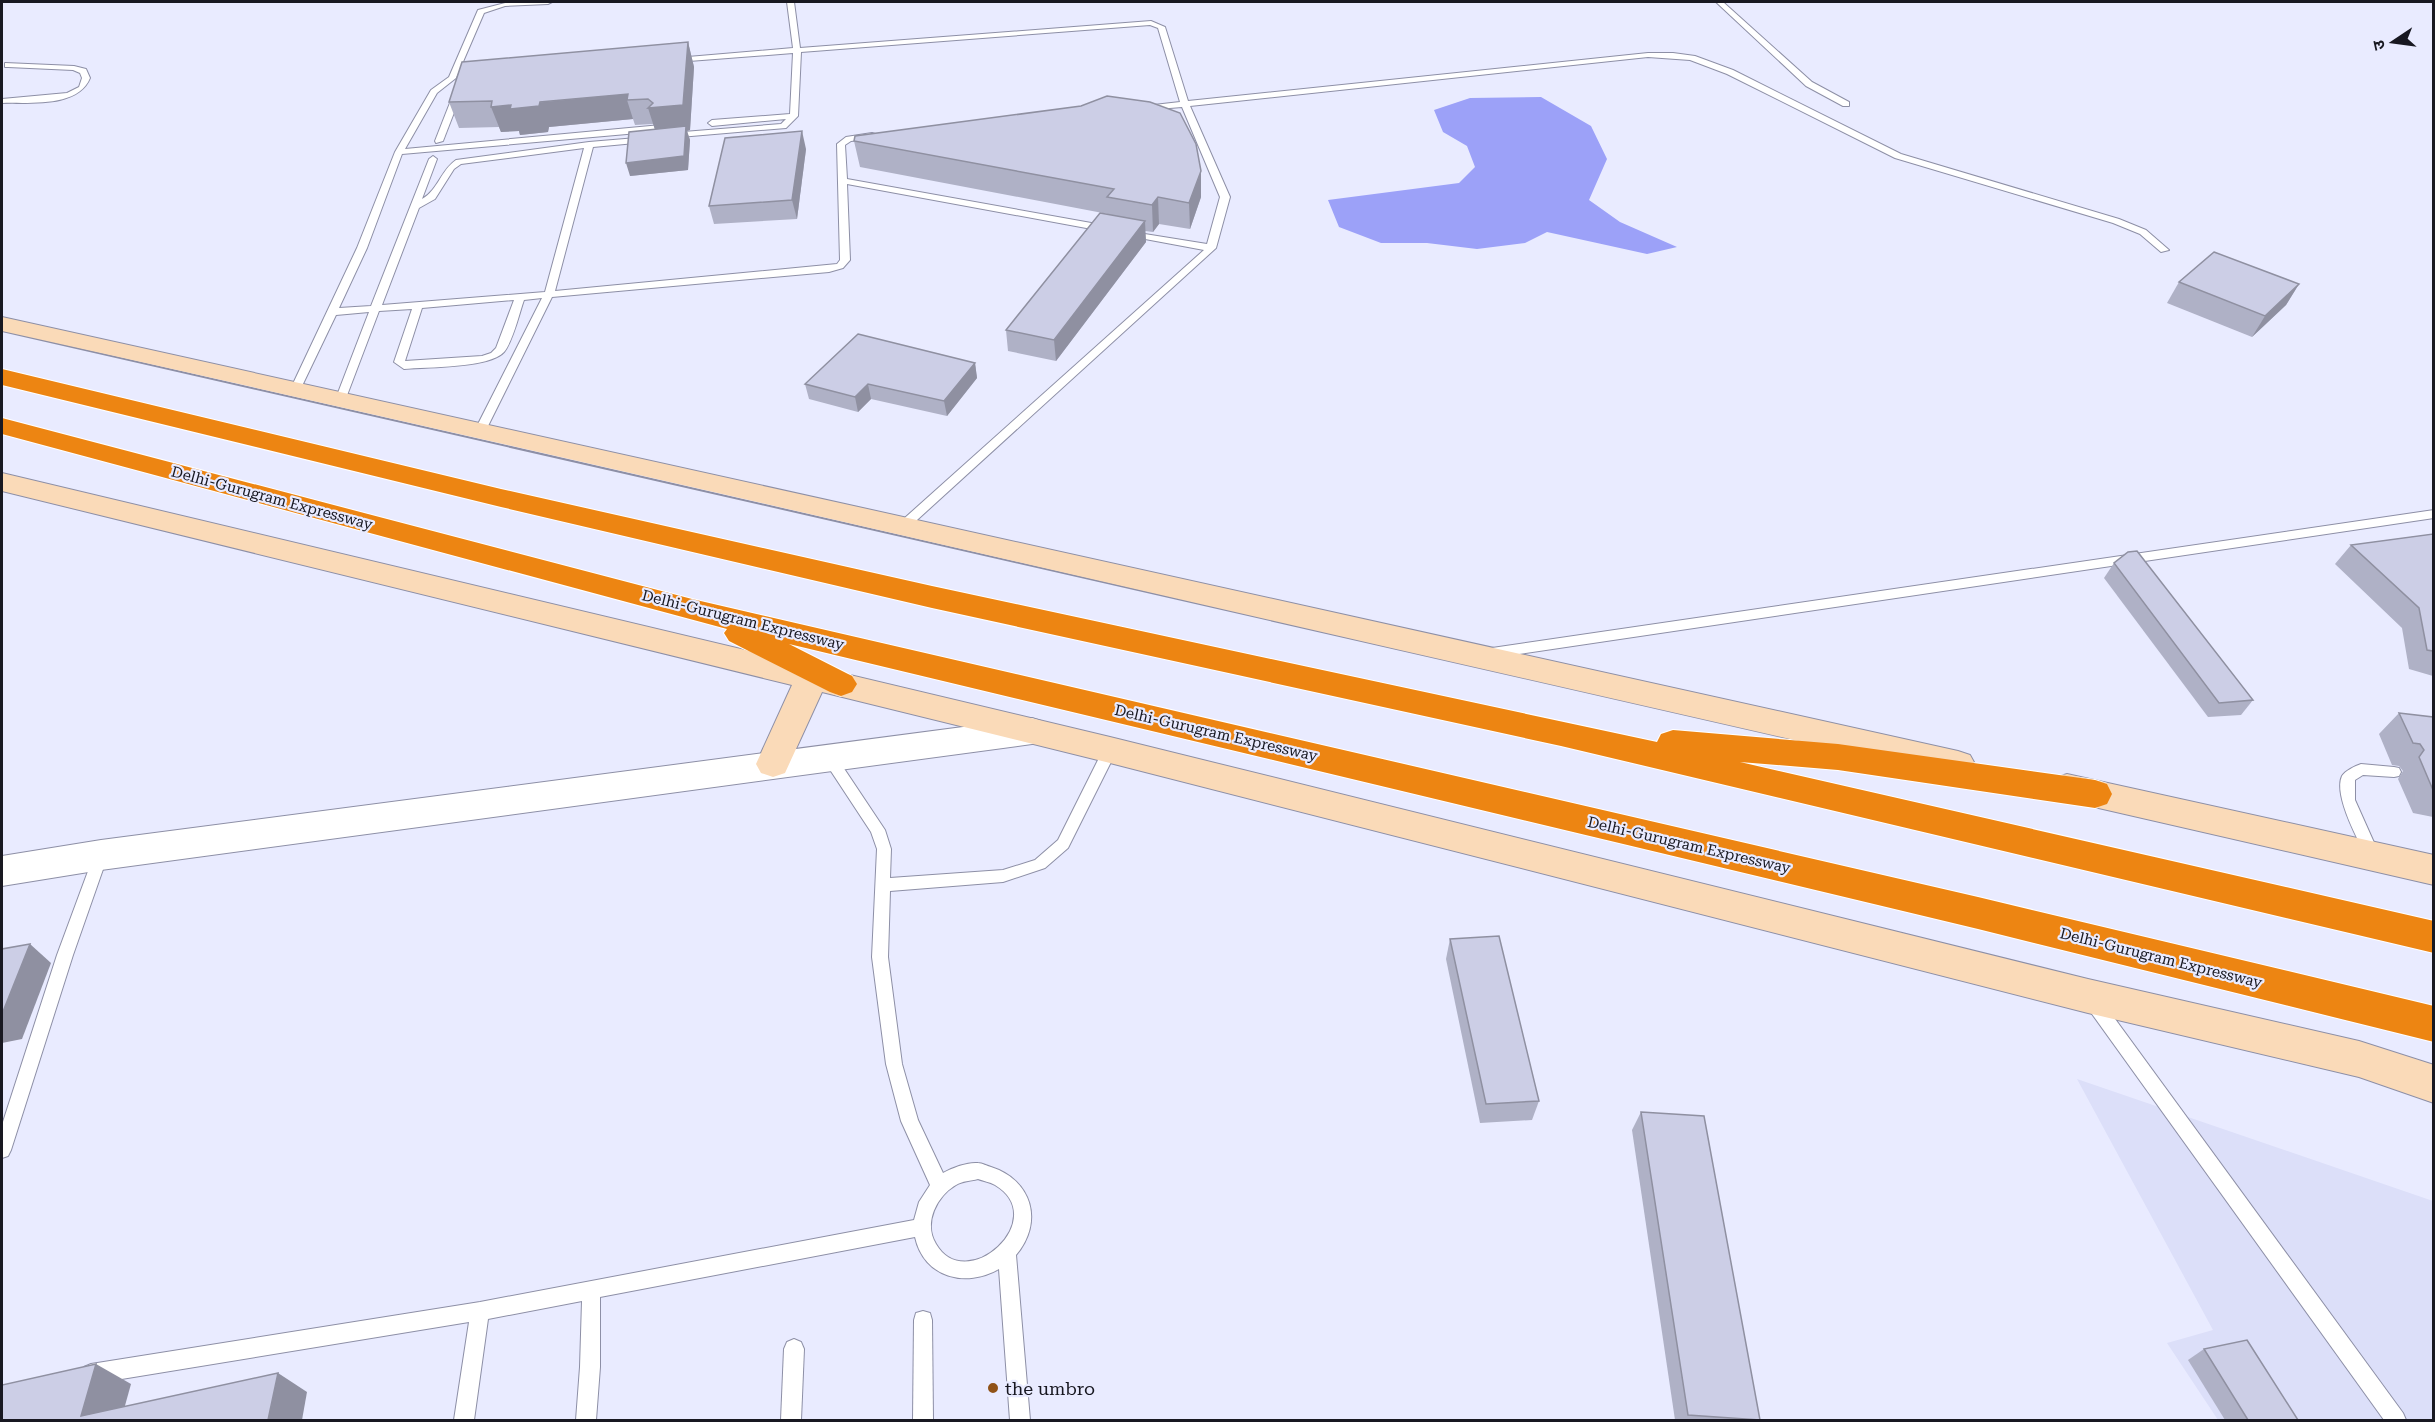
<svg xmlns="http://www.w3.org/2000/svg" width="2435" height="1422" font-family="'Roboto Serif','Noto Sans Devanagari',serif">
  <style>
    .built { fill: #dcdff9 }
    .water { fill: #9ca1f8 }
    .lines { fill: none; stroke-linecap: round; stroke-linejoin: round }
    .service-casing { stroke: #8d8fa6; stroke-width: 2 }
    .tertiary-casing { stroke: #8d8fa6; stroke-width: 2 }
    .secondary-casing { stroke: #8d8fa6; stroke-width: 2 }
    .motorway-casing { stroke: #fff; stroke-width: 2 }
    .service { fill: #fff; fill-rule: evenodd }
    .tertiary { fill: #fff; fill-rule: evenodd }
    .secondary { fill: #fadab8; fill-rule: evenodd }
    .motorway { fill: #ed8512; fill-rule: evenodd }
    .wall { fill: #afb1c6 }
    .shaded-wall { fill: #8f90a1 }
    .building { fill: #cccee6; stroke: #8f90a1; stroke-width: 1.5 }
    .poi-dot { fill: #905217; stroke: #e9ebff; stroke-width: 2 }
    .labels { text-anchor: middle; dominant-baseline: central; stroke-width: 4.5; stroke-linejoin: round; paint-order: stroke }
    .street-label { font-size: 15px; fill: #181821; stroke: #e9ebff }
    .near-poi-label { font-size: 18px; fill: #181821; stroke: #e9ebff; text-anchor: start }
  </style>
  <rect width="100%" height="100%" fill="#e9ebff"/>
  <path class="built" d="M2077 1079 2433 1201V1420H2218L2167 1343 2213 1330Z"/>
  <path class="water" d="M1541 97 1591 126 1607 159 1589 200 1620 222 1677 247 1647 254 1547 232 1525 243 1477 249 1427 243H1381L1339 227 1328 200 1459 183 1475 167 1467 146 1443 132 1434 110 1470 98Z"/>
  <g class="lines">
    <g class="service-casing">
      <g id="service">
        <path d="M509 2H552L548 4 505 6 484 13 456 78 437 93 405 149 672 124 676 127 672 130 402 154 367 248 339 308 371 306 429 159 433 156 437 159 422 199C438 190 441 170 456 160L589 142 649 137V141L646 142 593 147 555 291 837 264 840 260 837 144 846 137 872 133 875 134V138L851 141 845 145 847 179 1108 226 1113 229 1108 232 847 184 850 260 843 268 829 272 552 297 485 432 481 433 475 430 542 298 524 300C519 314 513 341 504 352 490 368 426 367 404 369L394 362 412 309 379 311 346 398 341 401 336 398 369 312 336 315 301 388 296 391 292 390 291 388 357 248 395 152 431 90 449 77 478 10ZM584 148 545 292 382 305 419 208 435 199 454 169 461 164ZM514 300 496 348 491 353 482 356 405 361 422 308Z"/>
        <path d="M787 2H794L800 48 1151 21 1165 27 1188 101 1648 53H1673L1695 56 1733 70 1901 154 2119 219 2146 230 2169 250 2161 252 2140 234 2113 223 1895 158 1727 74 1690 60 1648 57 1190 106 1230 197 1216 248 906 530 902 531 896 527 898 524 1204 250 1129 236 1126 235V231L1207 244 1220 197 1182 107 1145 110 1141 108 1145 106 1180 102 1158 28 1150 25 801 52 798 116 786 128 668 138V134L671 133 781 124 786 119 712 126 708 123 712 120 790 114 793 53 676 62 672 60 676 58 793 48Z"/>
        <path d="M1716 2H1723L1812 82 1849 102V106H1843L1806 86Z"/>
        <path d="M5 63 74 66 86 69 90 78C78 108 29 102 2 103V99L67 93 79 87 82 78 80 73 73 70 8 67H5Z"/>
        <path d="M455 90 462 92 443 141 436 143 435 141Z"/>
        <path d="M2434 510V518L1492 658 1486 653 1492 648Z"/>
        <path d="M1110 745 1115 746 1117 750 1068 848 1045 868 1003 882 890 891 888 957 902 1064 918 1120 943 1173C952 1168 967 1162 978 1163 982 1163 987 1166 991 1167 1032 1180 1044 1222 1016 1255L1030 1420H1010L999 1269C966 1288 924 1278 915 1237L600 1297V1367L596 1420H576L580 1367 582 1301 488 1319 474 1420H454L469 1322 91 1384 84 1381 81 1374 84 1367 91 1364 480 1302 914 1220 919 1202 930 1185 901 1121 886 1064 872 957 877 849 871 832 821 756 823 752H833L885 830 891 849 890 878 1003 870 1035 860 1058 840 1105 746ZM978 1179C983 1181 990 1182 995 1185 1052 1219 966 1296 936 1244 923 1223 937 1196 956 1185 962 1181 971 1181 978 1179Z"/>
        <path d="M2361 764 2394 767 2399 768 2401 772 2399 776 2394 777 2363 775 2355 780V800L2380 856 2378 860 2373 862 2368 860C2359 842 2333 795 2342 776 2345 771 2355 766 2361 764Z"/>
        <path d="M101 849 106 851 108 855 73 955 11 1150 8 1156 2 1158V1125L57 955 94 855 96 851Z"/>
        <path d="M2093 995 2099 997 2403 1413 2406 1420H2384L2087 1007 2085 1002 2087 997Z"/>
        <path d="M923 1311 930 1313 932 1320 933 1420H913L914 1320 916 1313Z"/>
        <path d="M794 1339 801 1342 804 1349 801 1420H781L784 1349 787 1342Z"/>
      </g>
    </g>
    <g class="tertiary-casing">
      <path id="tertiary" d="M1032 718 1044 722 1049 731 1044 740 1032 744 101 870 2 886V856L101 840Z"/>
    </g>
    <g class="secondary-casing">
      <g id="secondary">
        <path d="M2 317 1958 751 1970 755 1975 764 1970 773 1958 777C1306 630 655 476 2 331Z"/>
        <path d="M2 473 1110 737 2088 979 2359 1041 2434 1065V1103L2359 1077 2088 1013 1110 763 822 692 785 773 773 777 761 773 756 764 792 685 2 491Z"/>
        <path d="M2067 774 2434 855V885L2055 798 2050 788 2055 778Z"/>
      </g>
    </g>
    <g class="motorway-casing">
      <g id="motorway">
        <path d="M2 369 501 489 932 586 1657 742 1661 734 1673 730 1838 744 2095 780 2107 784 2112 794 2107 804 2095 808 1838 770 1740 762 2434 921V953L1561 746 932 608 501 507 2 385Z"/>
        <path d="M2 418 692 599 1978 897 2434 1006V1042L1978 929 789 644 852 676 857 684 852 692 841 696 830 692 729 641 724 633 727 629 2 434Z"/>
      </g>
    </g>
    <use href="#service" class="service"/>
    <use href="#tertiary" class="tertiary"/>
    <use href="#secondary" class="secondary"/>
    <use href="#motorway" class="motorway"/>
  </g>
  <g class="wall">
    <path d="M688 42 694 67 690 130 687 131 690 140 688 170 630 176 655 129 653 124 635 125 633 119 549 127 548 132 520 135 519 131 501 132 499 127 459 128 449 102Z"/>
    <path d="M854 141 1201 197 1190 229 1159 224 1153 232 1145 231 1146 242 1056 361 1008 351 1006 330 1108 214 860 167Z"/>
    <path d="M806 149 797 219 714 224 709 206Z"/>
    <path d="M2179 282 2299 284 2286 305 2252 337 2167 303Z"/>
    <path d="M975 363 977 378 947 416 871 399 858 412 809 399 805 384Z"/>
    <path d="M2433 534V676L2409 669 2402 628 2335 564 2351 545Z"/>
    <path d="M2114 563 2253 700 2241 715 2208 717 2104 578Z"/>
    <path d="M2399 713 2433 717V817L2413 813 2398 779 2403 771 2399 766 2392 765 2379 734Z"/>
    <path d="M1450 939 1539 1101 1532 1120 1480 1123 1446 959Z"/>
    <path d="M1641 1112 1760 1420H1675L1632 1130Z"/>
    <path d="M2204 1349 2298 1420H2225L2188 1360Z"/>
  </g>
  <g class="shaded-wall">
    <path d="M688 42 694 67 690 130 687 131 690 140 688 170 630 176 626 163 656 133 648 108 683 105Z"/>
    <path d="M628 94 627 100 633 119 549 127 548 132 520 135 519 131 501 132 491 107Z"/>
    <path d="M802 131 806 149 797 219 792 200Z"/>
    <path d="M1201 171V197L1190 229 1189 203Z"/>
    <path d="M1158 197 1159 224 1153 232 1152 205Z"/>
    <path d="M1145 221 1146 242 1056 361 1054 340Z"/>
    <path d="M2299 284 2286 305 2252 337 2265 316Z"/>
    <path d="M975 363 977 378 947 416 944 401Z"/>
    <path d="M868 384 871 399 858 412 855 397Z"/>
    <path d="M30 944 51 963 22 1039 2 1043V1014Z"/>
    <path d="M96 1364 131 1384 121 1420 81 1416Z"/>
    <path d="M278 1373 307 1392 302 1420H268Z"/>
  </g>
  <g class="building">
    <path d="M688 42 683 105 648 108 653 103 648 99 627 100 628 94 540 102 539 106 510 109 511 105 491 107 492 101 449 102 462 62Z"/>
    <path d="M1107 96 1150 102 1180 113 1196 144 1201 171 1189 203 1158 197 1152 205 1107 197 1114 189 854 141 855 136 1081 106Z"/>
    <path d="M686 126 684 156 626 163 629 132Z"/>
    <path d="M802 131 792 200 709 206 725 138Z"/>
    <path d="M1100 213 1145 221 1054 340 1006 330Z"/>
    <path d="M2214 252 2299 284 2265 316 2179 282Z"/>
    <path d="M858 334 975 363 944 401 868 384 855 397 805 384Z"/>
    <path d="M2433 534V651L2427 650 2419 608 2351 545Z"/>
    <path d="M2137 551 2253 700 2219 703 2114 563 2128 552Z"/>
    <path d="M2399 713 2433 717V790L2419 757 2424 750 2420 744 2413 743Z"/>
    <path d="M1499 936 1539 1101 1486 1104 1450 939Z"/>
    <path d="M30 944 2 1014V949Z"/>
    <path d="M1641 1112 1704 1116 1760 1420 1688 1415Z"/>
    <path d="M2247 1340 2298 1420H2248L2204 1349Z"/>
    <path d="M96 1364 81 1416 278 1373 268 1420H2V1385Z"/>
  </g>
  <circle class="poi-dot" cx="993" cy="1388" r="6"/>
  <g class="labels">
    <g class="street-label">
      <text transform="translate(272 498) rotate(15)">Delhi-Gurugram Expressway</text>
      <text transform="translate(743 620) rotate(14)">Delhi-Gurugram Expressway</text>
      <text transform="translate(1216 733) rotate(13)">Delhi-Gurugram Expressway</text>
      <text transform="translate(1689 845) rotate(13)">Delhi-Gurugram Expressway</text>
      <text transform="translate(2161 958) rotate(14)">Delhi-Gurugram Expressway</text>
    </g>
    <g class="near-poi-label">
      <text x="1005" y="1388">the umbro</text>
    </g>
  </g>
  <rect width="2435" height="1422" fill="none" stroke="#181821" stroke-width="6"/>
  <g transform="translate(2393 42) rotate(257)" stroke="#e9ebff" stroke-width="4.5" paint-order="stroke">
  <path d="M0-4.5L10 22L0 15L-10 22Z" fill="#181821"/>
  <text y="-9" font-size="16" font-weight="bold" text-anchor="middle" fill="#181821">उ</text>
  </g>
</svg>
